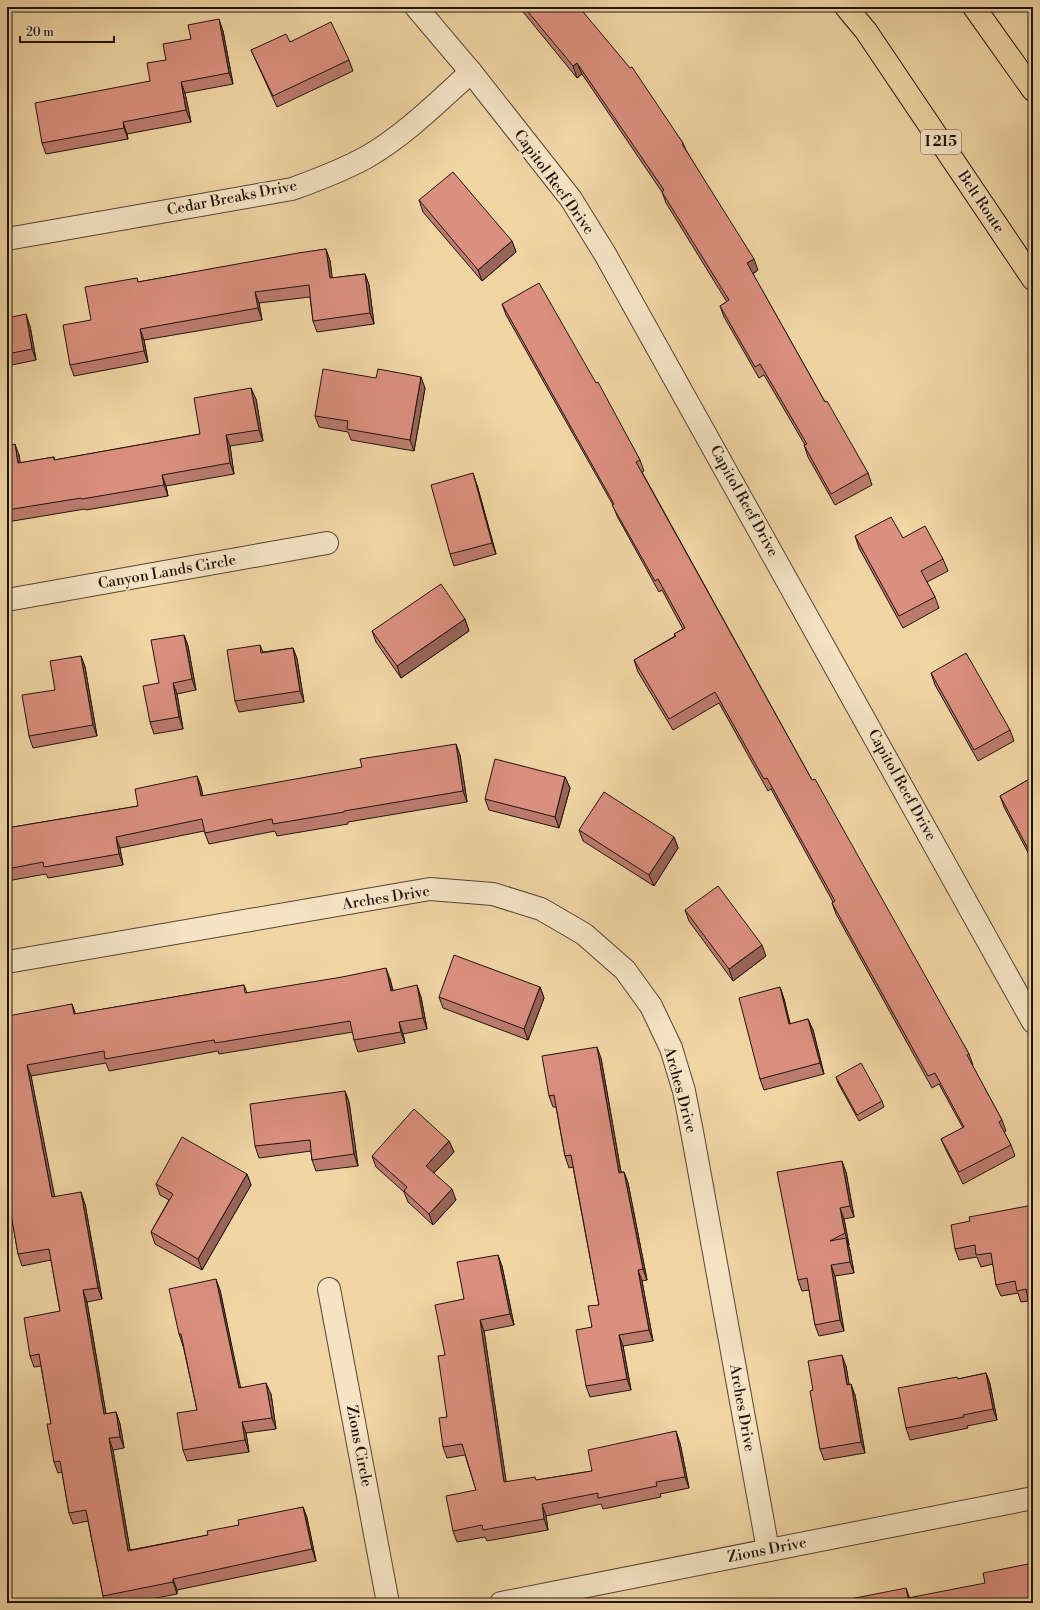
<svg xmlns="http://www.w3.org/2000/svg" width="1040" height="1610" font-family="'Libre Bodoni',serif">
  <style>
    .lines { fill: none; stroke-linecap: round; stroke-linejoin: round }
    .minor-casing { stroke: #543; stroke-width: 24 }
    .motorway-casing { stroke: #21140d; stroke-width: 24 }
    .minor { stroke: #f5e3c4; stroke-width: 22 }
    .motorway { stroke: #f0d4a4; stroke-width: 22 }
    .wall { fill: #bb7b6d; stroke: #21140d }
    .shaded-wall { fill: #996459; stroke: #21140d }
    .building { fill: #da8f7f; stroke: #21140d }
    .labels { text-anchor: middle; dominant-baseline: central; stroke-width: 4; stroke-linejoin: round; paint-order: stroke }
    .shield { fill: #f5e3c4; stroke: #615244; stroke-width: 1 }
    .shield-label { font-size: 14px; font-weight: bold; fill: #21140d }
    .street-label { font-size: 15px; fill: #21140d; stroke: #f5e3c4 }
  </style>
  <rect width="100%" height="100%" fill="#f0d4a4"/>
  <filter id="stains"><feTurbulence type="fractalNoise" baseFrequency=".005" numOctaves="4"/><feColorMatrix values="0 0 0 0 .2 0 0 0 0 .09 0 0 0 0 .02 0 0 0 .5 -.17"/></filter>
  <radialGradient id="worn" r=".72"><stop offset=".6" stop-color="#630" stop-opacity="0"/><stop offset="1" stop-color="#630" stop-opacity=".3"/></radialGradient>
  <g class="lines">
    <g class="minor-casing">
      <g id="minor">
        <path d="M416 7 471 72 571 199 605 254 1033 1022"/>
        <path d="M7 239 292 189C317 180 341 171 365 158 404 136 438 102 471 72"/>
        <path d="M7 600 327 543"/>
        <path d="M7 962 430 889 493 894 541 909 584 934 625 970 651 1006 671 1048 684 1091 693 1137 768 1550"/>
        <path d="M329 1289 388 1603"/>
        <path d="M501 1603 1033 1498"/>
      </g>
    </g>
    <g class="motorway-casing">
      <g id="motorway">
        <path d="M846 7 866 31 1033 279"/>
        <path d="M974 7 1033 90"/>
      </g>
    </g>
    <use href="#minor" class="minor"/>
    <use href="#motorway" class="motorway"/>
  </g>
  <g class="wall">
    <path d="M519 7H579L683 143 686 150 758 270 753 274 825 402 868 473 872 485 835 505 808 457 804 445H805L764 375 759 378 724 317 720 306 727 302 666 203 662 192 582 74 577 78Z"/>
    <path d="M223 31 233 84 185 93 191 122 127 134 128 139 46 154 42 143 150 81 166 60 191 39Z"/>
    <path d="M290 42 349 60 353 71 277 107 256 61 251 50Z"/>
    <path d="M419 200 512 241 516 252 482 281 423 212Z"/>
    <path d="M326 249 330 261 332 278 365 274 369 285 374 324 317 332 313 321 310 297 259 303 262 320 144 340 148 362 74 376 70 365 91 320 138 282Z"/>
    <path d="M502 304 596 383 640 460 644 471 642 472 812 780 969 1054 973 1065H972L1002 1120 1006 1131 1004 1132 1011 1145 1015 1156 963 1184 946 1150 941 1139 963 1128 939 1084 932 1088 836 914 832 903 833 902 771 789 768 791 719 703 673 730 638 672 634 660 675 636 674 634 683 629 662 590 659 592 617 516 613 505 506 315Z"/>
    <path d="M7 318 30 326 36 360 7 366Z"/>
    <path d="M376 378 425 388 414 451 351 440 348 432 319 427 315 416Z"/>
    <path d="M256 399 263 441 230 446 234 474 166 486 168 496 86 510 85 509 7 522V446L19 455 20 463 54 457 55 460 200 434Z"/>
    <path d="M477 485 496 554 454 566 450 554Z"/>
    <path d="M855 536 903 538 943 559 948 571 927 582 935 597 939 608 903 628 859 548Z"/>
    <path d="M465 619 469 631 401 678 376 642 372 631Z"/>
    <path d="M184 635 188 646 196 690 177 694 183 729 154 734 150 722 159 683Z"/>
    <path d="M260 645 263 652 293 648 297 659 304 702 239 712 235 701Z"/>
    <path d="M81 656 85 667 97 736 33 748 29 736 55 690Z"/>
    <path d="M931 673 1010 730 1014 741 978 761 935 685Z"/>
    <path d="M460 755 467 802 348 822V824L277 836 275 831 209 844 204 831 120 848 123 865 48 878 46 874 7 881V828L138 806 197 776 201 787 203 796Z"/>
    <path d="M565 777 570 788 559 828 489 810 485 799Z"/>
    <path d="M1033 777V862L1004 807 1000 796Z"/>
    <path d="M579 830 674 837 678 848 654 886 583 841Z"/>
    <path d="M685 910 766 956 733 981 689 921Z"/>
    <path d="M390 979 393 990 421 997 427 1029 403 1034 405 1043 358 1052 354 1040 353 1032 219 1054 218 1051 109 1071 106 1063 31 1076 54 1197 85 1204 102 1299 87 1302 106 1414 116 1412 120 1424 124 1448 113 1450 130 1550 208 1535 239 1525 303 1507 307 1518 316 1561 177 1590V1594L130 1603H105L103 1596 88 1521 73 1524 69 1513 62 1472 58 1473 54 1462 51 1424 41 1366 34 1367 30 1356 60 1311 51 1260 22 1266 18 1254 9 1201 7 1196V1023L72 1004 75 1014 244 985 247 993Z"/>
    <path d="M540 987 544 998 528 1040 443 1008 439 997Z"/>
    <path d="M780 987 784 999 790 1024 808 1019 813 1030 824 1074 764 1090 760 1079Z"/>
    <path d="M601 1058 621 1172H624L628 1183 647 1280 642 1281 653 1341 623 1346 631 1390 590 1397 586 1386 592 1327 599 1305 573 1167 569 1168 565 1156 556 1107H553L549 1096Z"/>
    <path d="M836 1077 882 1101 884 1107 859 1121 838 1083Z"/>
    <path d="M345 1091 349 1102 358 1166 316 1171 312 1160 311 1151 259 1158 255 1146Z"/>
    <path d="M449 1141 454 1152 434 1173 456 1200 433 1225 408 1202 404 1192 376 1167 372 1156Z"/>
    <path d="M846 1172 854 1217 844 1219 849 1245H848L850 1250 854 1273 835 1276 844 1331 819 1336 815 1325 809 1290 802 1291 798 1280Z"/>
    <path d="M247 1174 251 1185 202 1270 155 1244 151 1232 169 1200 160 1195 156 1184Z"/>
    <path d="M1033 1205 1028 1301 1021 1302 1018 1293 1001 1296 996 1285 993 1264 981 1267 977 1257 959 1260 955 1249 970 1221Z"/>
    <path d="M502 1266 514 1325 484 1331 506 1482 536 1480 592 1471 680 1443 689 1488 660 1494 661 1497 603 1509 601 1504 546 1516 548 1530 487 1541 485 1537 457 1542 453 1531 476 1490 465 1455 447 1458 443 1447 447 1417 445 1355 464 1299Z"/>
    <path d="M220 1290 240 1387 271 1394 276 1429 246 1433 249 1452 187 1461 183 1450 197 1410 183 1345V1346L179 1334Z"/>
    <path d="M846 1366 849 1385 855 1395 865 1453 824 1460 820 1449 813 1390Z"/>
    <path d="M986 1373 990 1384 997 1420 967 1426 968 1428 910 1440 906 1428 958 1379Z"/>
  </g>
  <g class="shaded-wall">
    <path d="M219 19 223 31 233 84 229 73Z"/>
    <path d="M577 63 582 74 577 78 573 66Z"/>
    <path d="M181 82 185 93 191 122 186 110Z"/>
    <path d="M123 122 127 134 128 139 124 128Z"/>
    <path d="M512 241 516 252 482 281 478 270Z"/>
    <path d="M326 249 330 261 334 290 330 278Z"/>
    <path d="M754 259 758 270 751 275 747 263Z"/>
    <path d="M365 274 369 285 374 324 370 313Z"/>
    <path d="M255 292 259 303 262 320 258 308Z"/>
    <path d="M26 314 30 326 36 360 32 349Z"/>
    <path d="M140 329 144 340 148 362 144 351Z"/>
    <path d="M421 377 425 388 414 451 410 440Z"/>
    <path d="M251 388 256 399 263 441 259 430Z"/>
    <path d="M226 435 230 446 234 474 230 463Z"/>
    <path d="M15 444 19 455 22 474 18 463Z"/>
    <path d="M473 473 477 485 496 554 492 543Z"/>
    <path d="M162 475 166 486 168 496 164 485Z"/>
    <path d="M465 619 469 631 401 678 397 666Z"/>
    <path d="M184 635 188 646 196 690 192 679Z"/>
    <path d="M293 648 297 659 304 702 300 691Z"/>
    <path d="M81 656 85 667 97 736 93 725Z"/>
    <path d="M173 683 177 694 183 729 179 717Z"/>
    <path d="M456 744 460 755 467 802 463 791Z"/>
    <path d="M197 776 201 787 205 808 201 796Z"/>
    <path d="M565 777 570 788 559 828 555 817Z"/>
    <path d="M116 837 120 848 123 865 119 854Z"/>
    <path d="M674 837 678 848 654 886 649 875Z"/>
    <path d="M762 945 766 956 733 981 729 969Z"/>
    <path d="M386 968 390 979 395 1002 391 991Z"/>
    <path d="M417 985 421 997 427 1029 423 1018Z"/>
    <path d="M540 987 544 998 528 1040 524 1029Z"/>
    <path d="M780 987 784 999 793 1035 789 1024Z"/>
    <path d="M72 1004 76 1015 74 1014Z"/>
    <path d="M808 1019 813 1030 824 1074 820 1063Z"/>
    <path d="M399 1022 403 1034 405 1043 401 1032Z"/>
    <path d="M597 1047 601 1058 623 1184 619 1173Z"/>
    <path d="M27 1065 31 1076 57 1208 52 1197Z"/>
    <path d="M345 1091 349 1102 358 1166 354 1154Z"/>
    <path d="M449 1141 454 1152 430 1177 426 1166Z"/>
    <path d="M842 1161 846 1172 854 1217 850 1206Z"/>
    <path d="M624 1172 628 1183 647 1280 643 1269Z"/>
    <path d="M247 1174 251 1185 202 1270 198 1259Z"/>
    <path d="M452 1189 456 1200 433 1225 429 1214Z"/>
    <path d="M81 1192 85 1204 102 1299 98 1288Z"/>
    <path d="M840 1208 844 1219 849 1245 845 1233Z"/>
    <path d="M846 1238 850 1250 854 1273 850 1262Z"/>
    <path d="M498 1255 502 1266 514 1325 510 1314Z"/>
    <path d="M831 1265 835 1276 844 1331 840 1320Z"/>
    <path d="M638 1270 642 1281 653 1341 649 1330Z"/>
    <path d="M216 1279 220 1290 243 1399 239 1388Z"/>
    <path d="M83 1290 87 1302 108 1426 104 1414Z"/>
    <path d="M480 1320 484 1331 508 1494 504 1482Z"/>
    <path d="M619 1335 623 1346 631 1390 627 1379Z"/>
    <path d="M842 1355 846 1366 851 1396 847 1385Z"/>
    <path d="M986 1373 990 1384 997 1420 993 1409Z"/>
    <path d="M266 1383 271 1394 276 1429 272 1418Z"/>
    <path d="M851 1384 855 1395 865 1453 861 1442Z"/>
    <path d="M116 1412 120 1424 124 1448 120 1437Z"/>
    <path d="M242 1422 246 1433 249 1452 245 1440Z"/>
    <path d="M676 1431 680 1443 689 1488 685 1477Z"/>
    <path d="M109 1438 113 1450 132 1562 128 1551Z"/>
    <path d="M542 1504 546 1516 548 1530 544 1519Z"/>
    <path d="M303 1507 307 1518 316 1561 312 1549Z"/>
    <path d="M173 1579 177 1590V1594L173 1582Z"/>
    <path d="M906 1588 910 1599 908 1598Z"/>
  </g>
  <g class="building">
    <path d="M524 7H579L630 68 632 67 683 143 682 144 754 259 747 263 825 402 827 401 868 473 831 494 804 445 807 444 760 364 755 367 720 306 729 300 662 192 664 190 577 63 573 66Z"/>
    <path d="M219 19 229 73 181 82 186 110 123 122 124 128 42 143 35 103 150 81 147 63 166 60 163 44 191 39 188 25Z"/>
    <path d="M331 22 349 60 273 96 251 50 286 34 290 42Z"/>
    <path d="M453 172 512 241 478 270 419 200Z"/>
    <path d="M326 249 330 278 365 274 370 313 313 321 309 285 255 292 258 308 140 329 144 351 70 365 63 325 91 320 85 287 137 278 138 282 298 253Z"/>
    <path d="M539 283 596 383 598 382 640 460 636 462 812 780 815 779 969 1054 967 1055 1002 1120 999 1122 1011 1145 959 1172 941 1139 964 1127 935 1073 928 1076 832 903 835 901 767 778 764 779 715 692 669 719 634 660 676 636 674 634 685 628 658 579 655 581 612 505 614 504 502 304Z"/>
    <path d="M26 314 32 349 7 354V318Z"/>
    <path d="M323 369 376 378 378 369 421 377 410 440 347 429 348 421 315 416Z"/>
    <path d="M251 388 259 430 226 435 230 463 162 475 164 485 82 499 81 498 7 510V446L15 444 18 463 54 457V460L200 434 194 398Z"/>
    <path d="M473 473 492 543 450 554 431 485Z"/>
    <path d="M891 517 903 538 925 526 943 559 921 571 935 597 899 616 855 536Z"/>
    <path d="M441 584 465 619 397 666 372 631Z"/>
    <path d="M184 635 192 679 173 683 179 717 150 722 143 686 159 683 151 640Z"/>
    <path d="M260 645 261 653 293 648 300 691 235 701 227 650Z"/>
    <path d="M966 653 1010 730 974 750 931 673Z"/>
    <path d="M81 656 93 725 29 736 22 695 55 690 50 661Z"/>
    <path d="M456 744 463 791 344 811V812L273 824 272 819 205 833 202 819 116 837 119 854 44 867 43 862 7 869V828L138 806 135 789 197 776 201 796 362 767 360 759Z"/>
    <path d="M495 759 565 777 555 817 485 799Z"/>
    <path d="M1033 777V858L1000 796Z"/>
    <path d="M604 792 674 837 649 875 579 830Z"/>
    <path d="M718 886 762 945 729 969 685 910Z"/>
    <path d="M454 955 540 987 524 1029 439 997Z"/>
    <path d="M386 968 391 991 417 985 423 1018 399 1022 401 1032 354 1040 350 1021 215 1043 214 1040 105 1059 104 1051 27 1065 52 1197 81 1192 98 1288 83 1290 104 1414 116 1412 120 1437 109 1438 128 1551 208 1535 207 1531 239 1525 238 1520 303 1507 312 1549 173 1579V1582L103 1596 86 1510 69 1513 60 1461 54 1462 47 1424H51L39 1354 30 1356 24 1318 60 1311 49 1249 18 1254 7 1192V1023L9 1022 8 1016 72 1004 74 1014 244 985 245 993 342 977Z"/>
    <path d="M780 987 789 1024 808 1019 820 1063 760 1079 739 998Z"/>
    <path d="M597 1047 619 1173 624 1172 643 1269 638 1270 649 1330 619 1335 627 1379 586 1386 576 1330 592 1327 588 1306 599 1305 571 1155 565 1156 554 1095 549 1096 542 1056Z"/>
    <path d="M861 1063 882 1101 857 1115 836 1077Z"/>
    <path d="M345 1091 354 1154 312 1160 310 1140 255 1146 250 1104Z"/>
    <path d="M414 1109 449 1141 426 1166 452 1189 429 1214 404 1191 407 1187 372 1156Z"/>
    <path d="M182 1137 247 1174 198 1259 151 1232 173 1194 156 1184Z"/>
    <path d="M842 1161 850 1206 840 1208 845 1233 830 1241 846 1238 850 1262 831 1265 840 1320 815 1325 807 1278 798 1280 777 1172Z"/>
    <path d="M1033 1205V1327L1026 1289 1017 1291 1015 1281 996 1285 991 1253 976 1255 975 1245 955 1249 951 1225 970 1221 969 1217Z"/>
    <path d="M498 1255 510 1314 480 1320 504 1482 535 1477 536 1480 592 1471 588 1450 676 1431 685 1477 656 1482 657 1486 598 1498V1493L542 1504 544 1519 483 1530 482 1525 453 1531 446 1496 476 1490 462 1444 443 1447 439 1418 447 1417 438 1356 445 1355 435 1305 464 1299 457 1262Z"/>
    <path d="M216 1279 239 1388 266 1383 272 1418 242 1422 245 1440 183 1450 177 1413 197 1410 181 1334H179L169 1289Z"/>
    <path d="M842 1355 847 1385 851 1384 861 1442 820 1449 810 1391 813 1390 808 1361Z"/>
    <path d="M986 1373 993 1409 963 1415 964 1417 906 1428 898 1388 957 1377 958 1379Z"/>
    <path d="M1033 1563V1603H830L906 1588 908 1598 985 1583 983 1573Z"/>
  </g>
  <g class="labels">
    <rect class="shield" x="921" y="130" width="40" height="24" rx="3"/>
    <g class="shield-label">
      <text x="941" y="142">I 215</text>
    </g>
    <g class="street-label">
      <text transform="translate(554 182) rotate(54)">Capitol Reef Drive</text>
      <text transform="translate(232 198) rotate(-11)">Cedar Breaks Drive</text>
      <text transform="translate(981 202) rotate(56)">Belt Route</text>
      <text transform="translate(744 501) rotate(61)">Capitol Reef Drive</text>
      <text transform="translate(167 572) rotate(-10)">Canyon Lands Circle</text>
      <text transform="translate(902 785) rotate(61)">Capitol Reef Drive</text>
      <text transform="translate(386 898) rotate(-9)">Arches Drive</text>
      <text transform="translate(680 1090) rotate(75)">Arches Drive</text>
      <text transform="translate(742 1408) rotate(80)">Arches Drive</text>
      <text transform="translate(359 1446) rotate(79)">Zions Circle</text>
      <text transform="translate(767 1550) rotate(-11)">Zions Drive</text>
    </g>
  </g>
  <rect width="1040" height="1610" fill="none" stroke="#f0d4a4" stroke-width="24"/>
  <rect x="8" y="8" width="1024" height="1594" fill="none" stroke="#21140d" stroke-width="2"/>
  <rect x="12" y="12" width="1016" height="1586" fill="none" stroke="#21140d"/>
  <path d="M20 36v6h94v-6" fill="none" stroke="#21140d" stroke-width="2"/>
  <text x="26" y="36" font-size="12" fill="#21140d" stroke="#f5e3c4" stroke-width="3" paint-order="stroke">20 m</text>
  <rect width="100%" height="100%" filter="url(#stains)"/>
  <rect width="100%" height="100%" fill="url(#worn)"/>
</svg>
